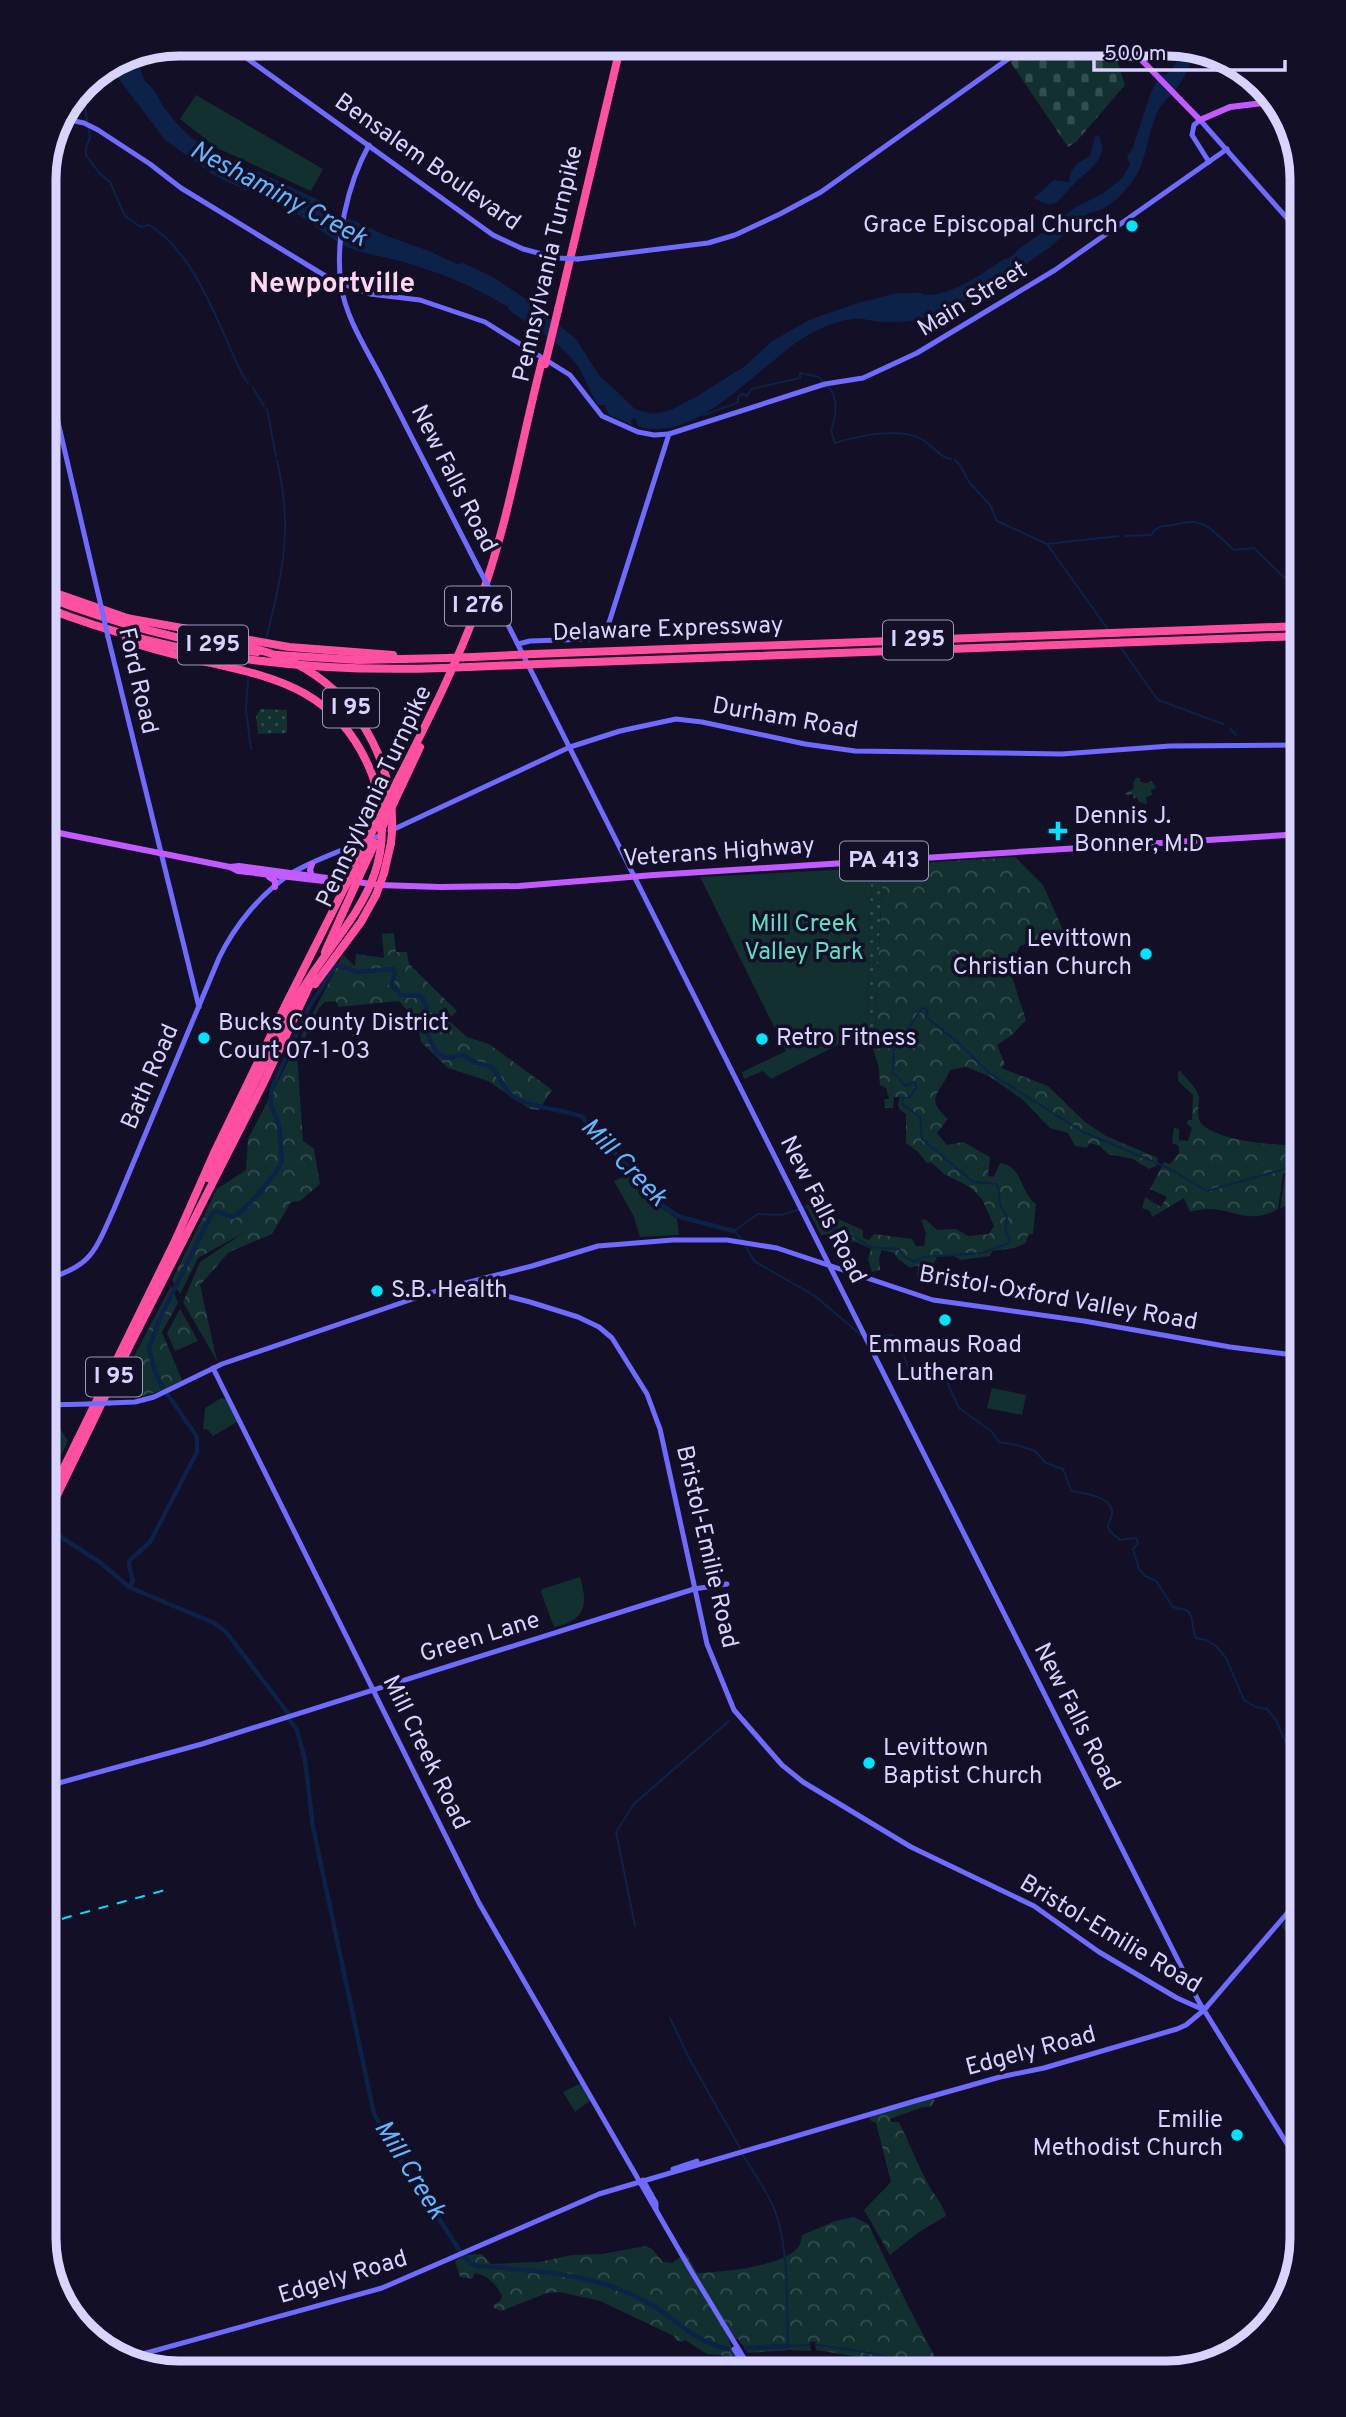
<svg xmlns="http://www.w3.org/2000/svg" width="1346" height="2417" font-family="Overpass,sans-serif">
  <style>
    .grass { fill: url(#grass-dots) }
    .forest { fill: url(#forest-crowns) }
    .cemetery { fill: url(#cemetery-stones) }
    .park { fill: #12302f }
    .water { fill: #0c2248 }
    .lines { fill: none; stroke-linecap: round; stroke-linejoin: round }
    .stream { stroke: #0c2248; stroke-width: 2 }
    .river { stroke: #0c2248; stroke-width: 4.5 }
    .secondary { stroke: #6f6bff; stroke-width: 5 }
    .primary { stroke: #c25bff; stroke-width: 6 }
    .highway { stroke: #ff4fa3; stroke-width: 8 }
    .rail { stroke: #00e5ff; stroke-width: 2; stroke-dasharray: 10 9; stroke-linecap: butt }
    .secondary-bridge { stroke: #6f6bff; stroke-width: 5 }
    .highway-bridge { stroke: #ff4fa3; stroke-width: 8 }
    .poi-dot { fill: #00e5ff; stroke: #130f26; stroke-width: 2.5 }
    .labels { text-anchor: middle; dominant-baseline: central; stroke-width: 7; stroke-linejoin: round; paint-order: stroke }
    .shield { fill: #130f26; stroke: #9e99be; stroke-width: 2 }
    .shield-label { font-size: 23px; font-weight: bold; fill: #d9d4ff }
    .street-label { font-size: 24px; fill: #d9d4ff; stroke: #130f26 }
    .poi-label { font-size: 24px; fill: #d9d4ff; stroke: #130f26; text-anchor: start }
    .park-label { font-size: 24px; fill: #5fe0c0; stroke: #130f26 }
    .water-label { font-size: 26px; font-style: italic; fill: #62b6ff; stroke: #130f26 }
    .quarter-label { font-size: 28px; font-weight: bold; fill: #ffd6f0; stroke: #130f26 }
    .rim { fill: none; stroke: #d9d4ff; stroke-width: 9 }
  </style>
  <defs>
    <pattern id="grass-dots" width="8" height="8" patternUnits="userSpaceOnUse" patternTransform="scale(1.75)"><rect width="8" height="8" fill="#12302f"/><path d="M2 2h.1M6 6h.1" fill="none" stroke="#344d4e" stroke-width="1.8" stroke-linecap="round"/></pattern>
    <pattern id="forest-crowns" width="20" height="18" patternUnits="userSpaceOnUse" patternTransform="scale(1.75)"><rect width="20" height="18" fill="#12302f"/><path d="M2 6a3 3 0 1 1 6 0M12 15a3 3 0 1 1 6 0" fill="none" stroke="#344d4e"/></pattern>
    <pattern id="cemetery-stones" width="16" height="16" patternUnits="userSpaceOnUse" patternTransform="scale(1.75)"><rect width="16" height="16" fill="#12302f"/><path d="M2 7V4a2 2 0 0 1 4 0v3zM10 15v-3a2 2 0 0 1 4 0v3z" fill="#344d4e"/></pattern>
  </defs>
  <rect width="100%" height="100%" fill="#130f26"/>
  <g class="grass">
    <path d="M260 709 287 710V733L258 734 256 716Z"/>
    <path d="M883 865 874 1052 867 1030 871 868Z"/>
  </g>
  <g class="forest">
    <path d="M1136 778H1140V782L1146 783 1151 781 1155 785 1156 788 1151 790 1152 795 1146 797 1147 804 1139 802 1137 797 1134 799 1133 793 1128 796 1125 794 1134 788 1133 783Z"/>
    <path d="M1015 857 1043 885 1063 930 1020 946 1009 968 1026 1020 1012 1035 997 1045 1005 1064 1001 1068 1048 1086 1085 1122 1106 1136 1158 1158 1156 1166 1149 1169 1133 1159 1108 1154 1100 1146 1089 1143 1087 1148 1075 1146 1068 1133 1050 1128 1022 1099 989 1076 966 1067 950 1070C941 1094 923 1097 948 1119L937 1133 947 1145 963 1142 990 1157 988 1176 994 1177 1000 1163C1023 1166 1020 1193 1036 1204L1033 1234 1028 1235 1026 1243 1015 1248 992 1251 990 1256 961 1260 954 1256 937 1257 932 1268 937 1274 933 1283 917 1278 918 1265 910 1268 898 1259 894 1253 882 1250 879 1258 880 1270 872 1272 868 1259 871 1249 856 1242 839 1240 829 1234 821 1235 805 1204 863 1230V1238L869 1240 874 1234 912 1239 916 1246H924L926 1233 921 1220 925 1219 937 1230 956 1229 968 1236 989 1234 994 1226 982 1199 970 1187 944 1174 931 1162 927 1163 918 1152 906 1143V1114L900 1110 898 1105 900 1097H894L893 1108H885L884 1099H889L886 1088 880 1085 879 1068 874 1052 883 865Z"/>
    <path d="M394 933 396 952H407L409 964 457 1011 448 1020 467 1037 489 1044 552 1090 539 1110 530 1109 488 1081 448 1068 421 1042 417 1021 399 1001 338 1007 336 1001 325 1002 319 1008 297 1055 303 1141 314 1149 320 1184 300 1201 291 1202 272 1234 229 1252 200 1285 217 1361 183 1302 200 1262 245 1232 198 1258 180 1294 172 1280 217 1189 246 1170 248 1139 343 955 355 966 356 954 384 958 382 934Z"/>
    <path d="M1178 1071H1180C1186 1078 1197 1088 1199 1097 1199 1104 1197 1112 1199 1119 1205 1140 1277 1146 1296 1145L1297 1129 1302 1130V1169L1283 1174 1278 1209C1244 1229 1227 1200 1190 1212L1184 1198 1152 1217 1150 1211 1142 1208 1145 1197 1161 1207 1167 1197 1150 1189 1164 1162 1170 1164 1179 1153V1146L1172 1143 1174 1128 1179 1129V1140L1188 1141 1192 1128 1187 1124 1188 1120H1192L1193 1095 1178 1081Z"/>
    <path d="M171 1286 178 1303 162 1332 182 1380C160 1393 139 1400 113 1396Z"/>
    <path d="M180 1309 198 1341 175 1351 167 1333Z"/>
    <path d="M1302 1901V1960L1282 1925Z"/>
    <path d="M933 2099 935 2100 931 2107H923L890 2119 891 2122H899C909 2142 917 2163 927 2182 933 2194 943 2204 946 2216L919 2232 890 2255 864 2210 891 2182 876 2123 870 2120V2116Z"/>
    <path d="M854 2217 868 2224 910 2310 941 2368 955 2373H918L860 2357 816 2350 815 2342H810L811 2351 790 2350 748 2353 738 2339H733L727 2334 735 2359 729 2360 721 2355 707 2354 685 2340 682 2342 676 2340 674 2336 600 2301 560 2292 547 2293 501 2311 494 2308V2305L500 2301 502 2296C495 2283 490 2277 475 2273L472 2279 460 2277 455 2261 465 2255 482 2254 491 2264 539 2262 572 2255 602 2254 646 2246 652 2249 663 2262 672 2263 686 2253 697 2273C720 2272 785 2267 799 2246 801 2243 801 2239 802 2235L835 2221Z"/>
  </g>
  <path class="cemetery" d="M1031 44H1112L1125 85 1076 142 1068 147 1009 60Z"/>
  <g class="park">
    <path d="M196 95 323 169 311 191 217 148 180 119Z"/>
    <path d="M871 868 867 1030 771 1079 763 1071 744 1079 742 1072 786 1051 700 877Z"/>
    <path d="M1300 1169 1302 1172V1195L1280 1209 1285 1175Z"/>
    <path d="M631 1173 641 1193 677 1219 679 1235 640 1237 634 1217 614 1181Z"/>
    <path d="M992 1388 1026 1395 1022 1415 987 1408Z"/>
    <path d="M221 1398 226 1399 237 1422 213 1436 208 1430 203 1429 205 1408Z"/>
    <path d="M44 1408H47L68 1441 44 1491Z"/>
    <path d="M580 1577C589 1606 584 1621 554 1627L541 1592 542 1589Z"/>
    <path d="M581 2083 591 2100 575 2112 563 2092Z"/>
  </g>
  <g class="water">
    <path d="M1184 47 1197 51C1192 61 1183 80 1177 88 1170 97 1162 102 1157 113 1147 135 1147 162 1132 182 1124 193 1113 204 1100 210 1095 212 1090 212 1086 215 1072 224 1063 237 1050 247 1010 276 969 304 921 319 911 322 884 323 874 321 867 320 860 318 853 319 839 320 821 328 808 335 763 361 695 447 638 426L635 418 631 420 632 425 609 415 605 405H599L596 402C590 392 586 381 581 371 565 344 533 329 509 310L508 307C474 286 438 272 400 261 384 257 365 254 349 248 330 239 311 222 292 211 265 197 236 187 210 173L209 170 204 168 165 140 109 66 128 54 137 52 138 64 145 81 155 91 163 106 178 125 193 139 246 169H252L319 200 323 205 315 202 316 206 335 218 345 221 349 219 353 220 387 236 429 251 457 264 463 263 493 277 529 301 576 339 599 375 635 409 653 414 671 410 699 395 745 366 771 342 809 320 858 303 897 293C905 295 911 292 919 293 928 294 920 296 929 295 954 294 985 272 1004 259L1010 258 1017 250 1057 222 1074 208 1104 193 1122 178 1130 165 1127 157 1133 147 1151 92 1161 74 1165 75 1173 68Z"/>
    <path d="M1097 135 1100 137C1100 140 1102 143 1102 147 1102 164 1083 174 1073 185 1059 198 1058 213 1034 198L1054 180 1069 182C1070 168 1078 162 1090 156L1095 136Z"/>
  </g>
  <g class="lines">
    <g class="stream">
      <path d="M87 121 83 88 88 80"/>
      <path d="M88 126 90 138 86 147V155L100 174 110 182 125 216 141 227 149 225C196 253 219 327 242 374L248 383"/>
      <path d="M824 387H829C839 401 836 415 831 431L835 443C858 436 902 426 923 440 933 446 939 457 951 459"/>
      <path d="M253 388 264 406"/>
      <path d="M267 409 276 456"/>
      <path d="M700 413 704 415 734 404 738 402V397L743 394 747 396 751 389 800 378V373L819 377 823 382"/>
      <path d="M955 460 960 465 969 482 990 505 997 521 1047 544 1119 536"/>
      <path d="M1125 536 1151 535 1156 529 1162 526C1172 527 1181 522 1191 522 1208 521 1222 540 1234 550L1254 548 1302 595"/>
      <path d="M1047 544 1107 628"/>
      <path d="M266 639C283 571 293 529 277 460"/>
      <path d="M1121 648 1158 700 1223 724"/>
      <path d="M248 679 246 710 251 749"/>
      <path d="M1230 729 1236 735"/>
      <path d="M743 1240 734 1231 758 1214 781 1215 807 1207 812 1208 822 1223 840 1232 853 1236 870 1247 899 1249 905 1257 915 1262 923 1257 982 1253 1009 1243 1010 1240 1005 1229 1007 1216C994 1199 1003 1199 997 1184L973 1182 966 1176 922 1139 920 1117 902 1104 903 1098H909L917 1087 914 1082 905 1086 898 1077 893 1074 894 1044 896 1041 908 1042V1029L922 1008H924L928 1011 926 1017 962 1046 988 1072 1083 1132 1166 1167 1207 1191 1302 1164"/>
      <path d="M745 1245 754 1261 815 1296 861 1335"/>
      <path d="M871 1336 891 1335 906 1340 904 1356 908 1367 935 1372 944 1376 959 1408 991 1431 999 1442 1017 1445 1035 1451 1046 1463 1063 1469 1071 1491C1084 1493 1108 1496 1112 1510 1114 1517 1107 1521 1108 1527 1109 1532 1117 1537 1120 1540L1136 1538 1138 1543 1133 1549 1139 1569 1145 1576 1156 1581 1173 1607C1177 1609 1182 1608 1186 1610 1194 1613 1191 1629 1196 1638L1206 1640 1216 1646 1226 1658 1244 1700 1256 1707 1267 1709 1276 1720 1286 1743 1302 1766"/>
      <path d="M635 1926 616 1832 634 1804 729 1721"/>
      <path d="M670 2018 689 2058 740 2148"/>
      <path d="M742 2154C754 2173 767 2190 775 2211 790 2252 786 2302 788 2346L809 2345"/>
      <path d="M817 2345C855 2350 897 2355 932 2373"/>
    </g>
    <g class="river">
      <path d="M44 1526 101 1563 129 1587 214 1623 226 1632 288 1713"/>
      <path d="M129 1587 133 1581 129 1565 130 1560 150 1542 197 1452V1437L162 1386 154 1369 149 1348 160 1318 211 1215 216 1211 233 1217C246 1210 277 1174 282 1161L279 1125 271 1105V1090L311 1003C321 991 327 977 336 965L357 972 393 969 395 974 391 984 401 995 420 996 423 999 427 1007 425 1030 437 1053 446 1058 463 1055 476 1063 490 1066C499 1073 501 1085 509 1093 523 1108 565 1109 583 1117L593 1135 609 1147 634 1173 643 1191 650 1198 680 1217 734 1231"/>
      <path d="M289 1719 297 1730 305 1760 313 1827 374 2114 398 2156 462 2254 471 2264 479 2266C538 2271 597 2273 650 2304 680 2321 692 2341 728 2349"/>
      <path d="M746 2348 788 2346"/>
    </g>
    <g class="secondary">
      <path d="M227 44 493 235 523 249 557 258"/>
      <path d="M243 55 257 44"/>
      <path d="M60 118 84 123 98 130 150 164 181 188 332 280 370 294 420 300 485 322 570 375 602 416 638 432 654 435 669 434 607 629 598 636 591 639 530 641 518 644"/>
      <path d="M369 145C347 185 335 240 341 285 346 320 369 353 384 383 416 445 447 507 479 569"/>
      <path d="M1209 162 1192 135 1194 125 1200 120 1302 235"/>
      <path d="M578 259 708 243 735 235 780 214 821 192 1029 44"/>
      <path d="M44 362 101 606"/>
      <path d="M669 434 825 384 863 378 917 353 1055 270 1227 149"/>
      <path d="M493 595 1199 2002 1302 2168"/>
      <path d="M108 637 199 1007"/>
      <path d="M390 831 570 747 620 731 676 719 702 722 805 744 855 751 1062 754 1170 746 1302 745"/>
      <path d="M44 1280C92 1266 94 1253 114 1209L219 958C235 925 261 893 292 873 319 857 352 847 381 835"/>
      <path d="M463 1285 530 1302 578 1317 599 1327 612 1338 647 1394 660 1429 707 1644 734 1710 782 1765 803 1782 911 1847 1034 1906 1099 1952 1177 1998 1204 2010"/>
      <path d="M213 1368 479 1903 690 2269 753 2373"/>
      <path d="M109 1403 135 1402 154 1397 222 1364 442 1289 532 1266 598 1246 673 1240H727L777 1248 933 1300 1084 1321 1230 1347 1302 1356"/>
      <path d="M44 1405 89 1404"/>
      <path d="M44 1787 202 1744 694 1589 727 1584"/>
      <path d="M673 2169 697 2161"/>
      <path d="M643 2180 656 2203V2209"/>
      <path d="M734 2349 748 2373"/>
      <path d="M128 2358 382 2288 599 2194 915 2101 1000 2077 1044 2068 1177 2029 1186 2025 1204 2010 1302 1896"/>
    </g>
    <g class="primary">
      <path d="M1126 44 1200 120 1230 107 1271 102"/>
      <path d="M44 830 230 867 238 871 341 883"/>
      <path d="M312 864 310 870 312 876"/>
      <path d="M230 867 239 866 379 885 440 887 519 886 654 875 1302 834"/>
      <path d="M269 877 275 881V887"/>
    </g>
    <g class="highway">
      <path d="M558 310 621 44"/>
      <path d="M44 589 130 619"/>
      <path d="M44 596C113 623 184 642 257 652"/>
      <path d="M44 607C172 658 306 673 443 668"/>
      <path d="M126 618 289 647 393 655"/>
      <path d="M126 640C223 677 329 659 373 777"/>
      <path d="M533 654 1302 626"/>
      <path d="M277 655 358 660 447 658"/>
      <path d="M473 657 514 655"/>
      <path d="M538 664 1302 636"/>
      <path d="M468 667 519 665"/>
      <path d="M381 830 420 747"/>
      <path d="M371 834C408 758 450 683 479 603 508 525 521 442 542 361"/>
      <path d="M384 873 391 843"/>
      <path d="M351 876 365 847"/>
      <path d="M359 877 375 843"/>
      <path d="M325 952 354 888"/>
      <path d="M315 984 361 922 376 895"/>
      <path d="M208 1178 287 1017"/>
      <path d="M44 1508 175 1241 214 1153 286 1004 345 887"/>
      <path d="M44 1522 131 1343 263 1084 314 976"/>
    </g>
    <path class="rail" d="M44 1925 68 1917 169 1889"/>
    <g class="secondary-bridge">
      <path d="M557 258 578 259"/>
      <path d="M479 569 493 595"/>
      <path d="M101 606 108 637"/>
      <path d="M89 1404 109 1403"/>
    </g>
    <g class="highway-bridge">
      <path d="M545 364 558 310"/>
      <path d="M227 642C254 648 279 654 304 668 364 703 399 774 391 843"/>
      <path d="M514 655 533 654"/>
      <path d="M447 658 473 657"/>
      <path d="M519 665 538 664"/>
      <path d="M443 668 468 667"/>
      <path d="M365 847 371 834"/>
      <path d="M345 887 351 876"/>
      <path d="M354 888 359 877"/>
      <path d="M376 895 384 873"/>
      <path d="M287 1017C329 930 409 888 373 777"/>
    </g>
  </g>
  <g class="poi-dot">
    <circle cx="1132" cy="226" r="7"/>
    <path d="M1054.5 820.5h7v7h7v7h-7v7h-7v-7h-7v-7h7z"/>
    <circle cx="1146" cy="954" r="7"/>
    <circle cx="204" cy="1038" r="7"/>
    <circle cx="762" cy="1039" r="7"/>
    <circle cx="377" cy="1291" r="7"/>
    <circle cx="945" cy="1320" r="7"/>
    <circle cx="869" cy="1763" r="7"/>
    <circle cx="1237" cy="2135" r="7"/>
  </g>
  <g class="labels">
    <g class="shield">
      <rect x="445" y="586.5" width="66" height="39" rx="5"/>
      <rect x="883" y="620.5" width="70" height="39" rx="5"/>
      <rect x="178" y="625.5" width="70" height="39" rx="5"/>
      <rect x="323" y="688.5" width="56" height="39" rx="5"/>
      <rect x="840" y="841.5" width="88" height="39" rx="5"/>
      <rect x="86" y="1357.5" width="56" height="39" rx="5"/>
    </g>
    <g class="shield-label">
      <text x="478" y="606">I 276</text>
      <text x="918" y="640">I 295</text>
      <text x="213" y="645">I 295</text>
      <text x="351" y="708">I 95</text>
      <text x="884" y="861">PA 413</text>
      <text x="114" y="1377">I 95</text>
    </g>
    <g class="street-label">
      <text transform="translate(427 163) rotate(35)">Bensalem Boulevard</text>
      <text transform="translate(549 264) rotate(-77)">Pennsylvania Turnpike</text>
      <text transform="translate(973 300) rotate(-31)">Main Street</text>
      <text transform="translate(453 479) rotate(63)">New Falls Road</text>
      <text transform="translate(668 630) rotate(-2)">Delaware Expressway</text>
      <text transform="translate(137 681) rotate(77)">Ford Road</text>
      <text transform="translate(785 719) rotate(10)">Durham Road</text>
      <text transform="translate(375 797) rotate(-65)">Pennsylvania Turnpike</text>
      <text transform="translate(719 853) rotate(-4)">Veterans Highway</text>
      <text transform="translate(151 1077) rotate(-67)">Bath Road</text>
      <text transform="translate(822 1210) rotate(63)">New Falls Road</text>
      <text transform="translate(1058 1299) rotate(10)">Bristol-Oxford Valley Road</text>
      <text transform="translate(706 1547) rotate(77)">Bristol-Emilie Road</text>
      <text transform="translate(480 1638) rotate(-17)">Green Lane</text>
      <text transform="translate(1076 1717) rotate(63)">New Falls Road</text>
      <text transform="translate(425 1753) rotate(64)">Mill Creek Road</text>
      <text transform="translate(1110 1935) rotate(31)">Bristol-Emilie Road</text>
      <text transform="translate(1031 2052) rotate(-15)">Edgely Road</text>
      <text transform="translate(343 2278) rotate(-17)">Edgely Road</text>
    </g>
    <g class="poi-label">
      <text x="1118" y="226" text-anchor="end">Grace Episcopal Church</text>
      <text x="1074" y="817">Dennis J.<tspan x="1074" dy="28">Bonner, M.D</tspan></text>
      <text x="1132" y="940" text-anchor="end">Levittown<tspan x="1132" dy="28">Christian Church</tspan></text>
      <text x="218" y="1024">Bucks County District<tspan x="218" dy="28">Court 07-1-03</tspan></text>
      <text x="776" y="1039">Retro Fitness</text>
      <text x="391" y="1291">S.B. Health</text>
      <text x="945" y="1346" text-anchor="middle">Emmaus Road<tspan x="945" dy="28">Lutheran</tspan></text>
      <text x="883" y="1749">Levittown<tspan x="883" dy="28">Baptist Church</tspan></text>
      <text x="1223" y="2121" text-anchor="end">Emilie<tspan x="1223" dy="28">Methodist Church</tspan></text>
    </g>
    <g class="park-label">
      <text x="804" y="925">Mill Creek<tspan x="804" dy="28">Valley Park</tspan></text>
    </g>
    <g class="water-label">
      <text transform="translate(278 195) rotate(28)">Neshaminy Creek</text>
      <text transform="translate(623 1163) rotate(46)">Mill Creek</text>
      <text transform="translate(409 2170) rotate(58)">Mill Creek</text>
    </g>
    <g class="quarter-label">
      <text x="332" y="285">Newportville</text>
    </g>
  </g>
  <path d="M0 0H1346V2417H0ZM179 56H1167A123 123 0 0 1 1290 179V2238A123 123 0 0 1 1167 2361H179A123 123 0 0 1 56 2238V179A123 123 0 0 1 179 56Z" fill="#130f26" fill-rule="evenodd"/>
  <path class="rim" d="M179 56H1167A123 123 0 0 1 1290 179V2238A123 123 0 0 1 1167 2361H179A123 123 0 0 1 56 2238V179A123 123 0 0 1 179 56Z"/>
  <path d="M1094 60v10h191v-10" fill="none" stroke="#d9d4ff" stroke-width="3.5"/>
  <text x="1104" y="60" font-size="21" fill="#d9d4ff" stroke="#130f26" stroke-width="5" paint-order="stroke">500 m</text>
</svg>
